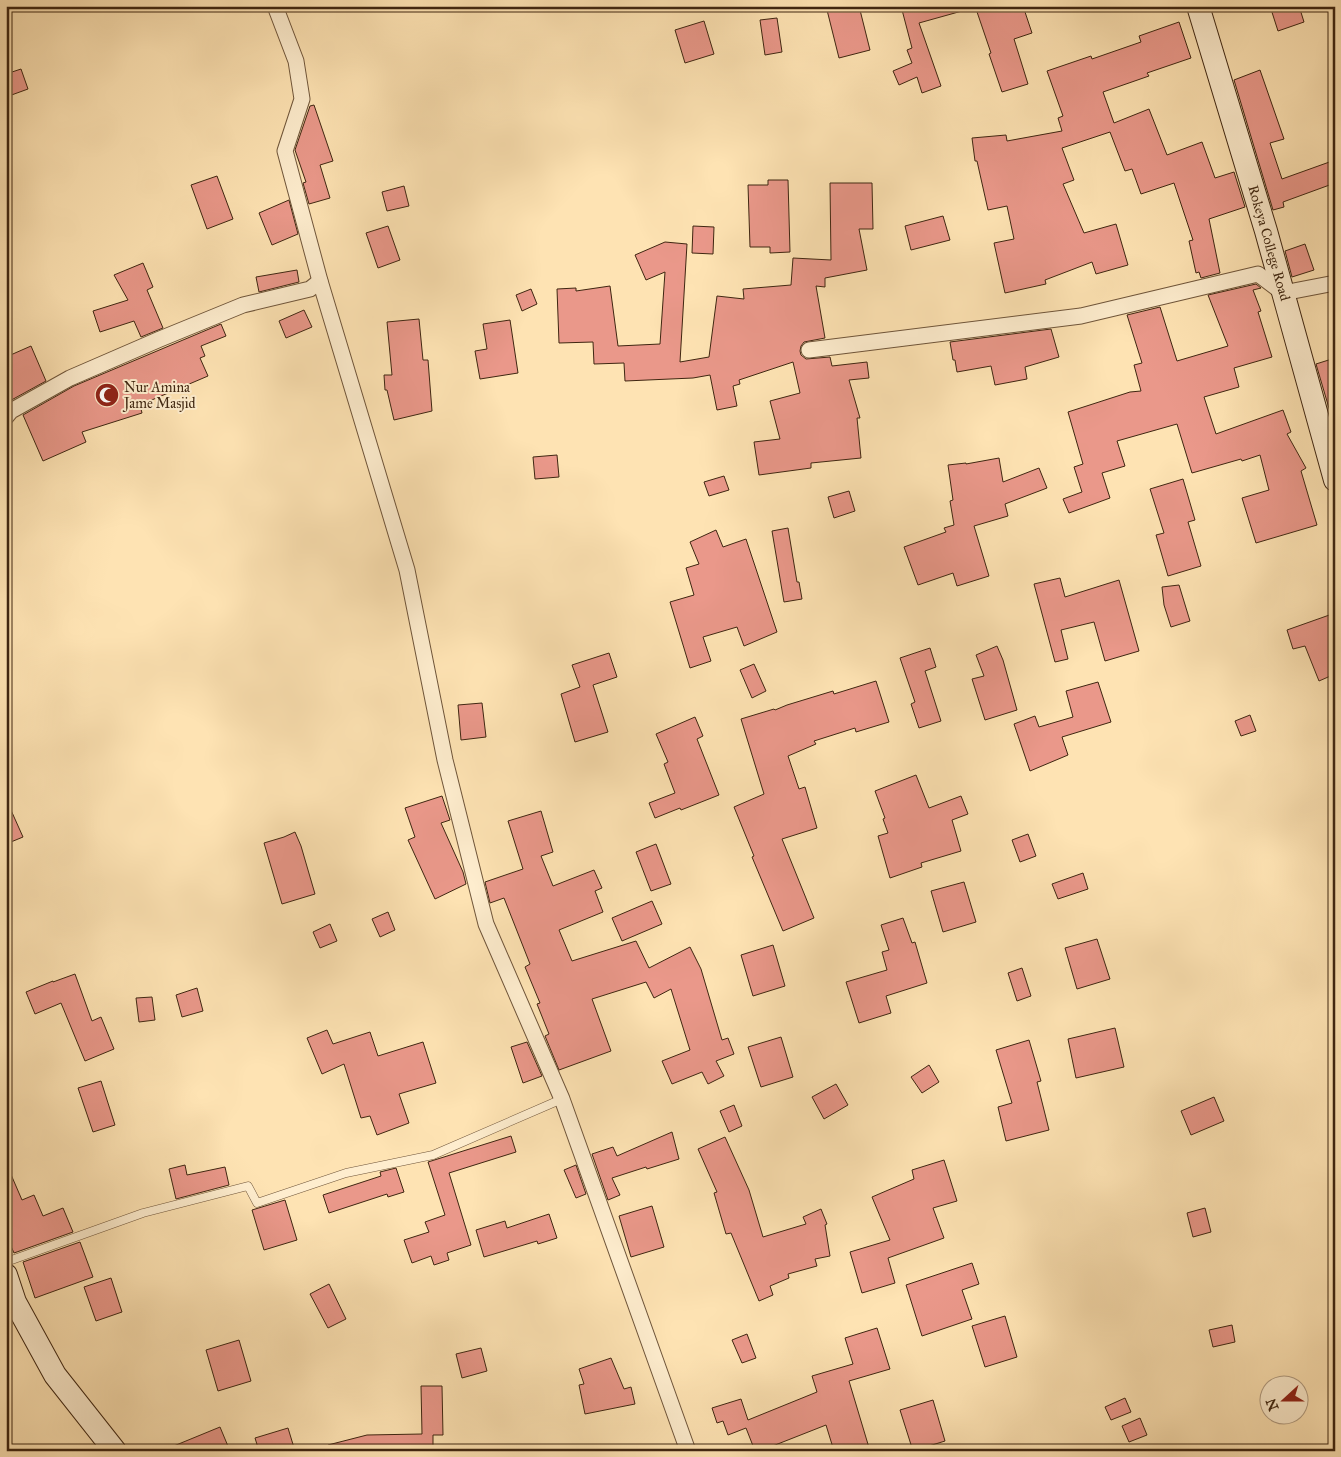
<svg xmlns="http://www.w3.org/2000/svg" width="1341" height="1457" font-family="'IM FELL Great Primer',serif">
  <style>
    .building { fill: #ea988a; stroke: #3f2611 }
    .lines { fill: none; stroke-linecap: round; stroke-linejoin: round }
    .lane-casing { stroke: #6f553a; stroke-width: 9 }
    .street-casing { stroke: #6f553a; stroke-width: 17 }
    .secondary-casing { stroke: #3f2611; stroke-width: 24 }
    .lane { stroke: #feedce; stroke-width: 8 }
    .street { stroke: #feedce; stroke-width: 15 }
    .secondary { stroke: #feedce; stroke-width: 22 }
    .labels { text-anchor: middle; dominant-baseline: central; stroke-width: 4; stroke-linejoin: round; paint-order: stroke }
    .street-label { font-size: 14px; fill: #3f2611; stroke: #feedce }
    .poi-label { font-size: 14px; fill: #3f2611; stroke: #feedce; text-anchor: start }
  </style>
  <rect width="100%" height="100%" fill="#fee3b3"/>
  <filter id="stains"><feTurbulence type="fractalNoise" baseFrequency=".004" numOctaves="4"/><feColorMatrix values="0 0 0 0 .2 0 0 0 0 .09 0 0 0 0 .02 0 0 0 .5 -.17"/></filter>
  <radialGradient id="worn" r=".72"><stop offset=".6" stop-color="#630" stop-opacity="0"/><stop offset="1" stop-color="#630" stop-opacity=".3"/></radialGradient>
  <g class="building">
    <path d="M826 6H859L870 50 839 58Z"/>
    <path d="M901 6H962V11L919 23 941 86 922 93 917 77 899 85 893 71 912 63 907 50 912 48Z"/>
    <path d="M975 6H1023L1032 33 1014 39 1028 84 1002 92 989 54 991 53Z"/>
    <path d="M1270 6H1299L1304 22 1278 31Z"/>
    <path d="M777 18 782 52 765 55 760 20Z"/>
    <path d="M704 21 714 54 685 63 675 30Z"/>
    <path d="M1179 22 1191 58 1147 73 1149 76 1103 92 1114 123 1149 109 1167 155 1202 142 1215 178 1234 172 1245 207 1209 219 1220 273 1201 278 1199 272 1196 273 1189 241 1193 240 1174 183 1141 194 1132 169 1125 171 1110 132 1062 148 1074 180 1063 184 1084 233 1116 224 1128 265 1096 274 1092 262 1045 280 1046 284 1005 293 994 243 1014 239 1007 206 988 210 977 161H975L972 138 1006 135 1007 141 1062 131 1058 118 1063 116 1047 71 1091 56 1092 59 1141 42 1139 36Z"/>
    <path d="M21 69 28 89 6 97V74Z"/>
    <path d="M1260 70 1284 139 1270 143 1282 179 1335 160V183L1283 202 1284 207 1273 210 1234 80Z"/>
    <path d="M314 105 333 161 320 165 330 198 309 204 303 183 306 182 295 150 310 106Z"/>
    <path d="M217 176 233 219 207 229 191 185Z"/>
    <path d="M768 180H788L790 252 770 253V247H750L748 185H768Z"/>
    <path d="M830 183H872L873 229H859L867 270 825 278V287L816 286 825 338 804 342 801 346 800 351 801 355 806 359 830 357 832 366 867 362 869 378 849 380 860 418H857L861 458 811 463V468L759 475 754 442 780 439 770 401 800 393 793 362 739 380 740 384 733 386 737 406 717 410 710 375 693 378 625 381 624 363 594 364 593 342 559 343 557 289 576 288V291L610 286 618 346 660 344 665 272 646 280 635 255 665 242 687 244 680 362 709 357 717 296 744 299 743 289 791 285 793 258 831 260Z"/>
    <path d="M404 186 409 206 387 211 382 192Z"/>
    <path d="M289 200 298 234 272 245 259 213Z"/>
    <path d="M943 216 950 240 911 250 905 226Z"/>
    <path d="M388 226 400 260 378 268 366 233Z"/>
    <path d="M693 226 714 227 713 254 692 253Z"/>
    <path d="M1305 244 1314 270 1292 277 1285 251Z"/>
    <path d="M143 263 153 287 147 290 163 328 141 337 134 321 100 332 93 311 128 300 114 275Z"/>
    <path d="M297 270 299 282 259 292 256 277Z"/>
    <path d="M1256 284 1261 288 1253 290 1261 311 1258 312 1272 357 1234 368 1239 387 1204 397 1216 434 1283 410 1291 432 1287 434 1306 468 1301 471 1317 525 1256 543 1242 498 1269 490 1260 455 1242 461 1241 459 1192 473 1177 424 1117 441 1125 466 1102 473 1110 498 1069 513 1063 499 1082 492 1074 467 1083 464 1068 412 1130 392 1141 391 1134 365 1142 363 1127 315 1160 307 1177 361 1228 346 1208 295Z"/>
    <path d="M531 289 537 304 522 311 516 295Z"/>
    <path d="M304 310 312 327 286 338 279 321Z"/>
    <path d="M419 319 423 360H428L432 411 394 420 387 390H385L384 375H392L387 322Z"/>
    <path d="M510 320 518 373 480 379 475 351 487 349 483 324Z"/>
    <path d="M221 324 226 336 201 346 205 356 200 358 208 376 140 405 142 413 82 432 86 442 43 461 23 415 74 386Z"/>
    <path d="M1051 329 1059 357 1025 367 1027 379 995 385 991 366 957 372 955 360H953L950 342Z"/>
    <path d="M31 346 46 381 6 403V357Z"/>
    <path d="M1335 358V415H1331L1316 364Z"/>
    <path d="M557 455 559 477 535 479 533 457Z"/>
    <path d="M999 458 1003 482 1039 468 1047 488 1005 504 1008 516 974 526 989 576 957 586 953 573 918 585 904 547 946 532 944 528 954 525 950 501 953 500 948 465 966 463V464Z"/>
    <path d="M724 476 729 490 709 496 704 482Z"/>
    <path d="M1183 479 1195 520 1188 522 1201 566 1168 576 1156 535 1164 533 1150 489Z"/>
    <path d="M849 491 855 511 834 518 828 497Z"/>
    <path d="M788 528 797 582H799L802 599 784 602 772 531Z"/>
    <path d="M716 530 723 547 746 539 777 632 744 646 737 627 703 637 711 661 690 668 670 602 694 595 686 568 699 564 690 542Z"/>
    <path d="M1060 578 1065 597 1119 580 1139 651 1105 661 1094 622 1061 630 1068 659 1055 662 1034 584Z"/>
    <path d="M1179 585 1190 621 1171 627 1164 605 1162 587Z"/>
    <path d="M1335 613V674L1319 681 1305 646 1293 649 1287 630Z"/>
    <path d="M997 646 1003 660 1017 710 985 720 972 679 984 676 976 655Z"/>
    <path d="M930 648 936 667 925 671 941 721 919 728 911 704 915 702 900 658Z"/>
    <path d="M609 653 617 677 593 685 608 732 575 742 561 694 580 687 572 665Z"/>
    <path d="M754 664 766 691 752 698 740 670Z"/>
    <path d="M876 681 889 722 856 732 855 728 814 741 816 744 788 756 799 789 805 787 817 828 782 839 814 918 783 931 752 857 754 856 734 807 764 794 741 719 774 709 775 710 787 705 833 691 834 694Z"/>
    <path d="M1098 682 1111 722 1062 737 1068 755 1030 771 1014 724 1035 716 1039 727 1073 717 1066 691Z"/>
    <path d="M482 703 486 737 461 740 458 705Z"/>
    <path d="M1250 715 1256 731 1241 736 1235 721Z"/>
    <path d="M695 717 703 736 697 739 719 795 681 810 680 808 655 818 649 803 675 793 664 764 668 762 656 734Z"/>
    <path d="M916 775 929 808 961 796 968 814 952 820 961 851 921 863 922 867 890 878 878 836 888 833 883 819 885 818 875 791Z"/>
    <path d="M442 796 450 820 441 823 463 872 466 884 435 899 408 840 415 837 405 808Z"/>
    <path d="M6 799 23 837 6 844Z"/>
    <path d="M541 811 553 852 541 856 553 886 594 870 602 888 595 891 603 912 559 930 572 961 636 941 649 968 690 947 701 969 722 1040 728 1038 734 1054 716 1061 724 1076 708 1084 702 1072 672 1084 662 1061 690 1050 671 989 654 998 646 982 592 999 611 1051 559 1070 545 1036 549 1034 537 1004 540 1003 525 967 530 964 504 898 490 903 485 882 523 869 508 821Z"/>
    <path d="M295 832 301 846 315 894 282 904 264 843 284 837Z"/>
    <path d="M1028 834 1036 856 1020 862 1012 840Z"/>
    <path d="M656 844 671 884 651 891 636 852Z"/>
    <path d="M1083 873 1088 889 1058 899 1052 884Z"/>
    <path d="M964 882 976 922 943 932 931 891Z"/>
    <path d="M652 901 662 924 622 941 612 918Z"/>
    <path d="M388 912 395 930 380 937 372 919Z"/>
    <path d="M903 918 912 943 915 942 927 983 886 996 891 1013 859 1023 846 982 887 970 882 952 889 950 881 925Z"/>
    <path d="M330 924 337 941 320 948 313 932Z"/>
    <path d="M1097 939 1110 979 1077 989 1065 948Z"/>
    <path d="M773 945 785 986 753 996 741 955Z"/>
    <path d="M1022 968 1031 996 1017 1001 1008 973Z"/>
    <path d="M75 974 92 1021 101 1017 114 1049 85 1061 61 1003 35 1014 26 992 53 981V982Z"/>
    <path d="M197 988 203 1011 182 1017 176 995Z"/>
    <path d="M152 997 155 1020 139 1022 136 998Z"/>
    <path d="M1115 1028 1124 1067 1076 1078 1068 1039Z"/>
    <path d="M327 1030 333 1044 370 1032 378 1056 423 1042 436 1083 399 1094 409 1123 377 1135 370 1116 361 1118 344 1064 322 1074 307 1038Z"/>
    <path d="M781 1037 793 1077 761 1087 748 1047Z"/>
    <path d="M1029 1040 1041 1081 1037 1082 1049 1130 1006 1141 998 1107 1012 1103 996 1050Z"/>
    <path d="M527 1042 542 1076 523 1083 511 1047Z"/>
    <path d="M929 1065 939 1082 922 1093 911 1077Z"/>
    <path d="M101 1081 115 1125 93 1132 78 1088Z"/>
    <path d="M836 1084 848 1105 824 1119 812 1097Z"/>
    <path d="M1214 1097 1224 1121 1191 1135 1181 1111Z"/>
    <path d="M734 1105 742 1126 729 1132 720 1111Z"/>
    <path d="M672 1132 679 1159 647 1169 646 1167 612 1178 620 1195 608 1200 592 1154 613 1147 617 1156Z"/>
    <path d="M511 1136 516 1152 449 1173 471 1245 447 1253 449 1260 434 1265 431 1256 412 1263 404 1240 429 1232 425 1222 445 1215 428 1162Z"/>
    <path d="M725 1137 749 1190 763 1237 806 1224 803 1217 821 1209 827 1224 825 1225 830 1256 815 1259 817 1266 788 1274 789 1278 770 1286 773 1295 759 1301 731 1233 726 1234 714 1193 717 1192 698 1149Z"/>
    <path d="M944 1160 957 1201 933 1208 944 1238 888 1258 895 1283 862 1293 850 1252 890 1240 872 1197 914 1179 912 1170Z"/>
    <path d="M6 1163 22 1200 34 1195 43 1216 63 1208 73 1232 14 1253 6 1235Z"/>
    <path d="M185 1165 187 1175 225 1167 229 1185 176 1199 169 1169Z"/>
    <path d="M576 1165 586 1194 576 1198 564 1170Z"/>
    <path d="M396 1168 404 1192 388 1197 387 1194 329 1213 323 1195 381 1176 380 1172Z"/>
    <path d="M285 1200 297 1240 264 1250 252 1210Z"/>
    <path d="M652 1206 664 1247 631 1257 619 1216Z"/>
    <path d="M1205 1208 1211 1232 1193 1237 1187 1213Z"/>
    <path d="M549 1214 557 1238 538 1244 537 1241 484 1257 476 1230 505 1221 507 1228Z"/>
    <path d="M80 1242 93 1277 35 1298 23 1262Z"/>
    <path d="M972 1263 979 1284 962 1290 972 1319 922 1336 906 1285Z"/>
    <path d="M111 1278 122 1312 96 1321 84 1287Z"/>
    <path d="M329 1284 346 1319 328 1328 310 1294Z"/>
    <path d="M1005 1316 1017 1357 985 1367 972 1326Z"/>
    <path d="M1232 1325 1235 1342 1213 1347 1209 1330Z"/>
    <path d="M877 1328 890 1369 849 1381 870 1451H834L826 1425 760 1451H755L746 1428 728 1435 723 1421 717 1423 712 1408 741 1399 748 1420 817 1392 812 1376 853 1364 845 1338Z"/>
    <path d="M747 1334 756 1358 742 1363 732 1340Z"/>
    <path d="M239 1340 251 1381 218 1391 206 1350Z"/>
    <path d="M481 1348 487 1371 462 1378 456 1354Z"/>
    <path d="M611 1358 624 1389 631 1387 635 1404 585 1414 579 1385 584 1384 579 1369Z"/>
    <path d="M421 1386H442L443 1435H433V1451H329L328 1445 367 1435 422 1434Z"/>
    <path d="M1125 1398 1131 1412 1111 1420 1105 1407Z"/>
    <path d="M933 1400 945 1441 913 1451 900 1410Z"/>
    <path d="M1140 1418 1147 1435 1129 1442 1122 1426Z"/>
    <path d="M220 1427 230 1451H164V1450Z"/>
    <path d="M288 1428 295 1451H259L255 1438Z"/>
  </g>
  <g class="lines">
    <g class="lane-casing">
      <path id="lane" d="M6 1262 143 1213 248 1186 257 1203 346 1173 433 1155 562 1099"/>
    </g>
    <g class="street-casing">
      <g id="street">
        <path d="M275 6 296 61 302 99 285 151 320 281 407 570 445 760 486 924 562 1099 688 1451"/>
        <path d="M809 350 1081 316 1258 274 1283 293 1335 283"/>
        <path d="M6 417 11 411 70 378 160 339 243 305 310 289 320 281"/>
      </g>
    </g>
    <g class="secondary-casing">
      <g id="secondary">
        <path d="M1198 6 1266 231 1335 480"/>
        <path d="M6 1275 15 1302 55 1375 115 1451"/>
      </g>
    </g>
    <use href="#lane" class="lane"/>
    <use href="#street" class="street"/>
    <use href="#secondary" class="secondary"/>
  </g>
  <defs>
    <g id="mosque-disc" transform="scale(1.25)"><circle r="9.5" fill="#8f2418" stroke="#feedce"/><path d="M3.5-4.9A6 6 0 1 0 3.5 4.9A5 5 0 1 1 3.5-4.9Z" fill="#fff"/></g>
  </defs>
  <g fill-rule="evenodd">
    <use href="#mosque-disc" x="107" y="395"/>
  </g>
  <g class="labels">
    <g class="street-label">
      <text transform="translate(1269 243) rotate(74)">Rokeya College Road</text>
    </g>
    <g class="poi-label">
      <text x="124" y="387">Nur Amina<tspan x="124" dy="16">Jame Masjid</tspan></text>
    </g>
  </g>
  <rect width="1341" height="1457" fill="none" stroke="#fee3b3" stroke-width="25"/>
  <rect x="8" y="8" width="1326" height="1442" fill="none" stroke="#3f2611" stroke-width="2.5"/>
  <rect x="12" y="12" width="1316" height="1432" fill="none" stroke="#3f2611"/>
  <g transform="translate(1284 1400) rotate(249)"><circle r="24" fill="#feedce" stroke="#b29d82"/>
  <path d="M0-4L9 19L0 12L-9 19Z" fill="#8f2418"/>
  <text y="-8" font-size="14" font-weight="bold" text-anchor="middle" fill="#3f2611">N</text>
  </g>
  <rect width="100%" height="100%" filter="url(#stains)"/>
  <rect width="100%" height="100%" fill="url(#worn)"/>
</svg>
